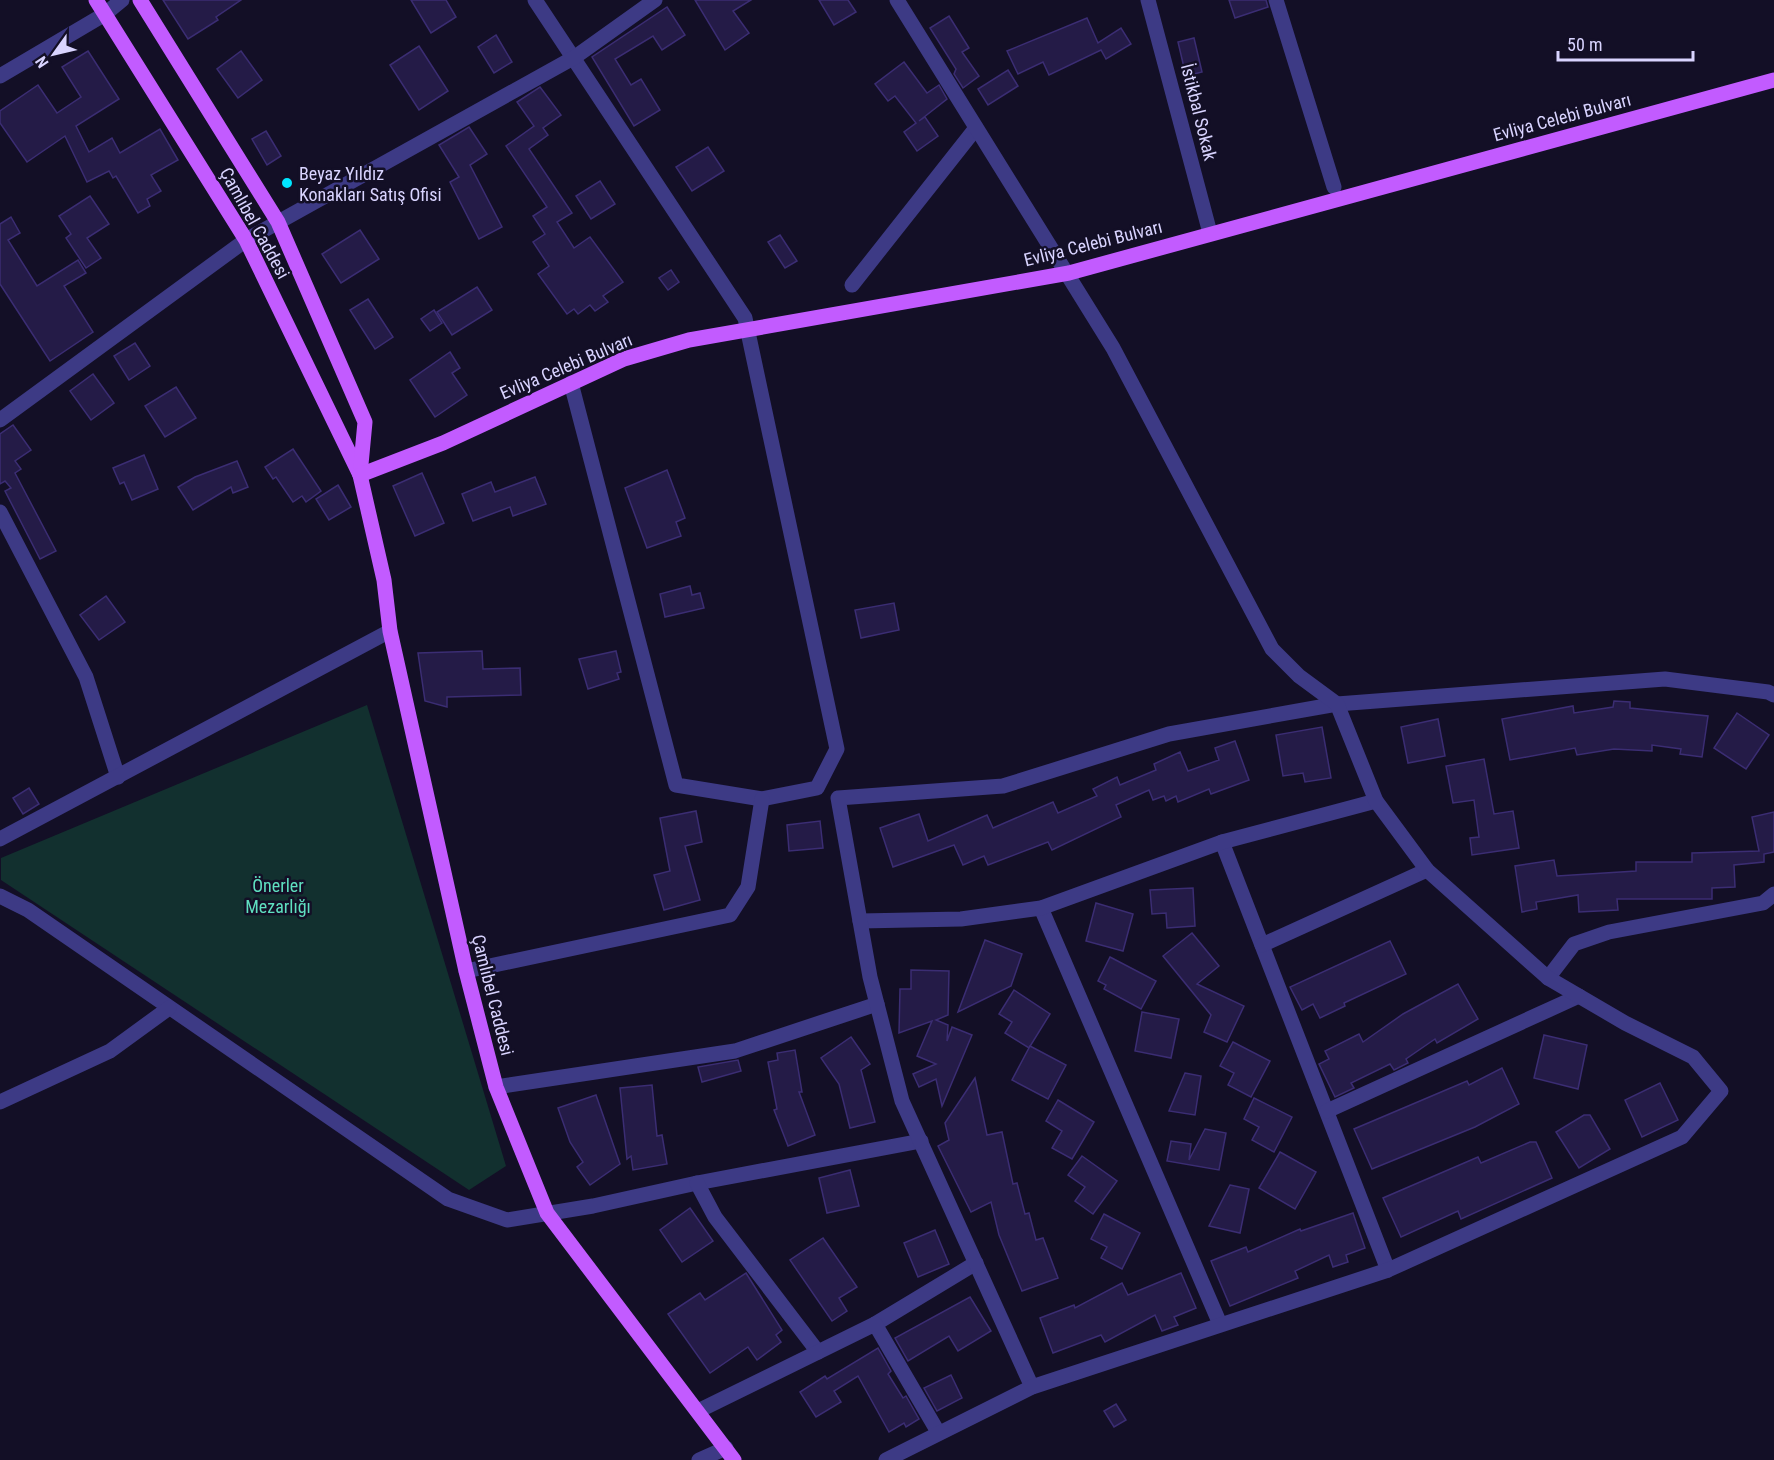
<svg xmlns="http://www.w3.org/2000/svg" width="1774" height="1460" font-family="'Roboto Condensed',sans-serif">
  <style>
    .green { fill: #12302f }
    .building { fill: #241b47; stroke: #3b2d73; stroke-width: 1.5 }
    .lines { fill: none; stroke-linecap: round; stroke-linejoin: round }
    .minor { stroke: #3d3a85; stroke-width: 15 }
    .primary { stroke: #c25bff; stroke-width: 15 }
    .poi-dot { fill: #00e5ff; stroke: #130f26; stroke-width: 2 }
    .labels { text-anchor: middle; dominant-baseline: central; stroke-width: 5; stroke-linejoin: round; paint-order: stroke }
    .street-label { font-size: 18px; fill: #d9d4ff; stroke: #130f26 }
    .poi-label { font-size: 18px; fill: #d9d4ff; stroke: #130f26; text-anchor: start }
    .park-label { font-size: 18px; fill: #5fe0c0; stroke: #130f26 }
  </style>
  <rect width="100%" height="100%" fill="#130f26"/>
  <path class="green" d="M367 705 506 1166 469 1190 1 880V858Z"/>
  <g class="building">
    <path d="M163 0H241L216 17 218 20 188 39Z"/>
    <path d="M411 0H446L456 17 431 33Z"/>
    <path d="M695 0H751L733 11 749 33 725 50Z"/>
    <path d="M819 0H848L856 12 834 25Z"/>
    <path d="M1229 0H1266L1268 7 1235 18Z"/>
    <path d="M667 7 685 35 662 50 653 36 615 59 631 85 641 79 660 110 634 126 592 57Z"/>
    <path d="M949 16 969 48 962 52 979 76 963 88 954 74 956 69 930 28Z"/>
    <path d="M1087 18 1098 43 1121 28 1131 44 1106 59 1101 50 1049 75 1043 62 1018 74 1007 51Z"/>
    <path d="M496 35 512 62 494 73 478 47Z"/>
    <path d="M1194 38 1202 72 1186 76 1178 42Z"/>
    <path d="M419 46 448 91 419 110 390 65Z"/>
    <path d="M88 51 119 99 76 126 89 152 112 138 120 153 160 129 178 160 151 175 161 191 147 199 150 206 138 213 116 176 113 178 109 171 87 182 65 136 27 162 0 123V111L38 85 57 113 81 97 62 67Z"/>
    <path d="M241 51 262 80 238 98 217 69Z"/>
    <path d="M904 62 927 93 939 85 947 99 919 121 925 117 938 136 917 151 904 132 916 123 895 96 888 101 875 84Z"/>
    <path d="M1008 70 1018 86 988 105 978 89Z"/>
    <path d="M540 87 561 115 543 128 548 135 529 149 572 213 557 222 574 248 590 237 623 282 603 296 608 302 595 311 590 305 578 314 574 309 567 314 538 274 549 266 533 242 545 234 533 216 547 207 506 146 534 126 517 102Z"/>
    <path d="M469 127 487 154 470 165 502 227 479 239 450 182 459 177 439 145Z"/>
    <path d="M266 131 281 156 267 165 252 139Z"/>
    <path d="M708 147 724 171 692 191 676 167Z"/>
    <path d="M600 181 615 204 591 219 576 196Z"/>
    <path d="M90 196 109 224 87 238 101 258 86 268 66 238 71 234 59 216Z"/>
    <path d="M11 217 20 233 8 240 37 286 78 260 86 273 64 286 93 332 50 361 0 284V224Z"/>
    <path d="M360 230 379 259 341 283 322 254Z"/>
    <path d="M780 235 797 261 785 268 768 242Z"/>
    <path d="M671 270 679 282 668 290 659 278Z"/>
    <path d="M477 287 492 310 452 335 437 312Z"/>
    <path d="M368 299 393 337 375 349 350 310Z"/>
    <path d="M434 310 442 323 430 331 421 319Z"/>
    <path d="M135 343 150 366 129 380 114 356Z"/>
    <path d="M450 352 460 368 452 373 467 395 435 417 410 380Z"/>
    <path d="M93 374 114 403 91 420 70 391Z"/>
    <path d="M176 387 196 418 165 437 145 406Z"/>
    <path d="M13 425 31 450 15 461 21 469 15 473 56 551 40 559 5 491 11 488 5 481 0 484V434Z"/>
    <path d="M293 449 321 491 306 502 302 496 293 502 276 477 273 479 265 467Z"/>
    <path d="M144 455 158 489 132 500 124 482 120 484 113 468Z"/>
    <path d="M237 461 248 487 233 493 231 487 193 510 178 487 195 477Z"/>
    <path d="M667 470 685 518 676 522 681 536 647 548 625 488Z"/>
    <path d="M422 473 444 523 415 536 393 486Z"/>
    <path d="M535 477 546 504 513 516 510 507 473 521 462 494 491 482 495 492Z"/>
    <path d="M338 485 351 507 329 520 316 499Z"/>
    <path d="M690 586 692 595 700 593 704 608 665 617 660 594Z"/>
    <path d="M106 596 125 622 99 640 80 615Z"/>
    <path d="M894 603 899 630 861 638 855 610Z"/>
    <path d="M482 651 483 669 520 668 521 695 447 697V707L425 701 418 653Z"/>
    <path d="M616 651 621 672 617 673 619 679 588 689 579 659Z"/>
    <path d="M1614 701 1630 702V708L1708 716 1702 757 1680 754 1681 749 1652 745V751L1614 749 1577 755 1575 748 1510 760 1502 719 1573 706 1574 713 1613 707Z"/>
    <path d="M1737 713 1769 735 1746 769 1714 748Z"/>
    <path d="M1438 719 1445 756 1408 763 1401 727Z"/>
    <path d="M1322 727 1331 778 1305 782 1303 773 1283 776 1276 735Z"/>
    <path d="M1235 741 1249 780 1211 794 1209 789 1178 802 1176 796 1166 801 1164 796 1153 800 1149 790 1116 805 1121 817 1052 850 1048 842 988 865 984 856 963 865 954 845 893 867 880 828 919 814 928 841 987 815 993 828 1053 802 1058 813 1097 796 1093 789 1117 777 1120 785 1156 770 1154 764 1180 752 1188 771 1219 760 1215 748Z"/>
    <path d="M1484 759 1494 814 1513 811 1519 848 1472 855 1470 838 1479 837 1474 800 1453 803 1446 766Z"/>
    <path d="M29 788 39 804 23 814 13 798Z"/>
    <path d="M696 811 702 842 685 846 700 900 664 910 654 875 670 871 660 818Z"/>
    <path d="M1774 812V852L1764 854V862L1734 865 1735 887 1712 888V899H1617L1618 910 1579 912 1578 895 1536 902 1537 909 1522 912 1515 866 1554 860 1557 876 1636 871V862H1692V853L1759 851 1752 817Z"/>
    <path d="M820 821 823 848 789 851 787 825Z"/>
    <path d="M1193 888 1195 926 1167 928 1166 913 1152 914 1150 890Z"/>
    <path d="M1096 903 1133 914 1123 951 1086 941Z"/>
    <path d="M1192 933 1219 966 1197 984 1244 1006 1227 1042 1204 1032 1211 1015 1163 956Z"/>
    <path d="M985 940 1022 954 1011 986 958 1012Z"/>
    <path d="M1390 941 1406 974 1344 1003 1345 1006 1320 1018 1313 1004 1302 1010 1290 987Z"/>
    <path d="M1110 957 1156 981 1141 1009 1104 989 1106 985 1098 981Z"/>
    <path d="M911 970 949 971 948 1015 936 1020 948 1025 947 1041 952 1027 972 1035 942 1106 936 1079 919 1087 913 1074 936 1064 917 1056 932 1021 899 1033 900 989H911Z"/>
    <path d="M1458 984 1478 1019 1437 1043 1435 1039 1406 1059 1408 1063 1394 1070 1390 1064 1351 1083 1354 1088 1335 1097 1319 1064 1329 1059 1325 1051 1359 1034 1363 1042 1403 1014Z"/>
    <path d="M1014 990 1050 1014 1029 1048 1005 1033 1012 1022 999 1014Z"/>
    <path d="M1142 1012 1179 1019 1171 1058 1135 1051Z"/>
    <path d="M1544 1035 1587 1045 1578 1089 1534 1078Z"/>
    <path d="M851 1037 870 1064 861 1070 875 1122 850 1128 839 1084 821 1058Z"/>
    <path d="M1233 1042 1270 1061 1251 1097 1228 1085 1234 1073 1220 1066Z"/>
    <path d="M1030 1046 1066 1065 1048 1099 1012 1080Z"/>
    <path d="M795 1050 802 1092H799L815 1135 788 1146 774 1110 777 1109 768 1062 778 1060 777 1053Z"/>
    <path d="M738 1060 741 1071 702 1082 698 1067Z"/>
    <path d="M1502 1068 1519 1104 1475 1127 1372 1169 1354 1129 1467 1081 1469 1085Z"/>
    <path d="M1185 1073 1201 1076 1195 1115 1169 1111Z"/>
    <path d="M975 1078 987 1135 1002 1132 1013 1184 1017 1183 1025 1214 1029 1213 1036 1240 1043 1238 1058 1278 1022 1291 999 1235 991 1202 971 1212 938 1146 949 1140 945 1123Z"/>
    <path d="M1660 1083 1678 1120 1642 1137 1625 1100Z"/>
    <path d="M652 1085 657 1136 662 1135 667 1164 633 1170 631 1156 627 1159 620 1088Z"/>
    <path d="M596 1095 620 1164 590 1185 577 1167 583 1162 570 1142 558 1108Z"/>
    <path d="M1254 1098 1292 1117 1274 1152 1252 1140 1259 1127 1244 1119Z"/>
    <path d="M1058 1100 1094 1122 1072 1159 1052 1148 1062 1131 1046 1121Z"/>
    <path d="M1584 1115H1590L1610 1149 1579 1168 1556 1132Z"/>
    <path d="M1205 1129 1226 1133 1219 1170 1167 1161 1171 1141 1191 1144 1189 1160Z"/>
    <path d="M1530 1142H1536L1552 1178 1461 1219 1458 1211 1401 1237 1383 1198 1478 1157 1481 1163Z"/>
    <path d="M1280 1152 1316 1172 1295 1209 1259 1188Z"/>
    <path d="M1082 1156 1117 1181 1093 1214 1075 1201 1085 1187 1068 1175Z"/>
    <path d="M850 1170 859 1206 827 1213 819 1178Z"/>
    <path d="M1230 1185 1249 1189 1240 1233 1209 1226Z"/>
    <path d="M690 1208 713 1241 682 1262 660 1230Z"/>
    <path d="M1353 1213 1365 1248 1346 1255 1348 1262 1333 1267 1329 1255 1295 1271 1298 1278 1230 1306 1211 1261 1246 1247 1248 1252 1300 1229 1301 1231Z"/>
    <path d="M1104 1214 1140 1233 1122 1269 1101 1258 1107 1247 1091 1239Z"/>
    <path d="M935 1230 949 1264 918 1277 904 1243Z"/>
    <path d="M823 1238 857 1287 839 1298 847 1311 832 1321 790 1260Z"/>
    <path d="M746 1273 782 1330 776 1335 781 1342 757 1360 748 1347 710 1373 668 1314 700 1293 705 1300Z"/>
    <path d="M1181 1273 1196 1308 1174 1317 1178 1325 1162 1331 1155 1315 1105 1342 1101 1335 1053 1353 1040 1318 1074 1305 1075 1308 1122 1283 1128 1295Z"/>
    <path d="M970 1297 991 1331 958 1351 949 1336 908 1361 895 1338Z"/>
    <path d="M878 1348 891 1371 888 1374 903 1398 906 1396 919 1419 906 1427 904 1423 889 1432 858 1376 834 1391 841 1402 816 1417 800 1392 825 1376 827 1379Z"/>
    <path d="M951 1375 962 1398 937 1411 924 1388Z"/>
    <path d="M1116 1404 1126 1420 1114 1427 1104 1411Z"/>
  </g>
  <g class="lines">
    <g class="minor">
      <path d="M535 0 745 318 837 749 817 788 762 799 676 785 571 383"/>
      <path d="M1148 0 1210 233"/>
      <path d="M1276 0 1334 187"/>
      <path d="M0 76 105 14 122 0"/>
      <path d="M852 285 976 128"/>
      <path d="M0 420 246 240 575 57 655 0"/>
      <path d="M0 512 86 677 118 777"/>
      <path d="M0 839 390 631"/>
      <path d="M1222 842 1388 1270"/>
      <path d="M0 896 28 910 448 1199 507 1220 593 1206 697 1183 921 1141"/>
      <path d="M1041 908 1220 1324"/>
      <path d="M860 921 961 919 1041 908 1222 842 1376 801"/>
      <path d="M1262 945 1427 870"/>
      <path d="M466 971 730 915 748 887 762 799"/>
      <path d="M1548 978 1574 944 1609 932 1763 903 1774 894"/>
      <path d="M496 1087 735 1051 877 1004"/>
      <path d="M0 1102 110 1051 169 1008"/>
      <path d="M1327 1111 1579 996"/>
      <path d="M697 1183 715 1217 818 1352"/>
      <path d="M875 1324 976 1263"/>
      <path d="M1032 1387 902 1101 870 977 838 798 1003 786 1169 734 1337 704 1665 679 1768 692 1774 695"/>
      <path d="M698 1411 875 1324 938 1432"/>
      <path d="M699 1460 726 1448"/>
      <path d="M886 1460 1032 1387 1388 1270 1682 1137 1721 1091 1693 1057 1625 1023 1548 978 1427 870 1376 801 1337 704 1299 676 1272 649 1113 348 897 0"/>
    </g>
    <g class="primary">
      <path d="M96 0 246 240 360 475 384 580 390 631 466 971 496 1087 547 1213 734 1460"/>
      <path d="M140 0 278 222 365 422 360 475"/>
      <path d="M360 475 443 443 624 359 689 340 1069 273 1774 80"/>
    </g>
  </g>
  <circle class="poi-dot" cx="287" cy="183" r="6"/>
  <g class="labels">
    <g class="street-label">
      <text transform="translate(1199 112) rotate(76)">İstikbal Sokak</text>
      <text transform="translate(1562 117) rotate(-15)">Evliya Celebi Bulvarı</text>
      <text transform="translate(255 223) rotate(61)">Çamlıbel Caddesi</text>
      <text transform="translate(1093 243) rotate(-14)">Evliya Celebi Bulvarı</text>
      <text transform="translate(566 366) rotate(-23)">Evliya Celebi Bulvarı</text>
      <text transform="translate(493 995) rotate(76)">Çamlıbel Caddesi</text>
    </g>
    <g class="poi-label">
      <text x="299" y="173">Beyaz Yıldız<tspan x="299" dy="21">Konakları Satış Ofisi</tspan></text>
    </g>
    <g class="park-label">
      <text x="278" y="885">Önerler<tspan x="278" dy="21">Mezarlığı</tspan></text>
    </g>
  </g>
  <g transform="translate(54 54) rotate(236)" stroke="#130f26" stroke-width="4.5" paint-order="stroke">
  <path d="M0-4.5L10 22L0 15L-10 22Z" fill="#d9d4ff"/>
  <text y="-9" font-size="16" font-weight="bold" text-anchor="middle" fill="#d9d4ff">N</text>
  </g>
  <path d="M1558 51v9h135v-9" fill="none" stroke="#d9d4ff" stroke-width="3"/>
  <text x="1567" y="51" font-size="18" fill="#d9d4ff" stroke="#130f26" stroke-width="4.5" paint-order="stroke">50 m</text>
</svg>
